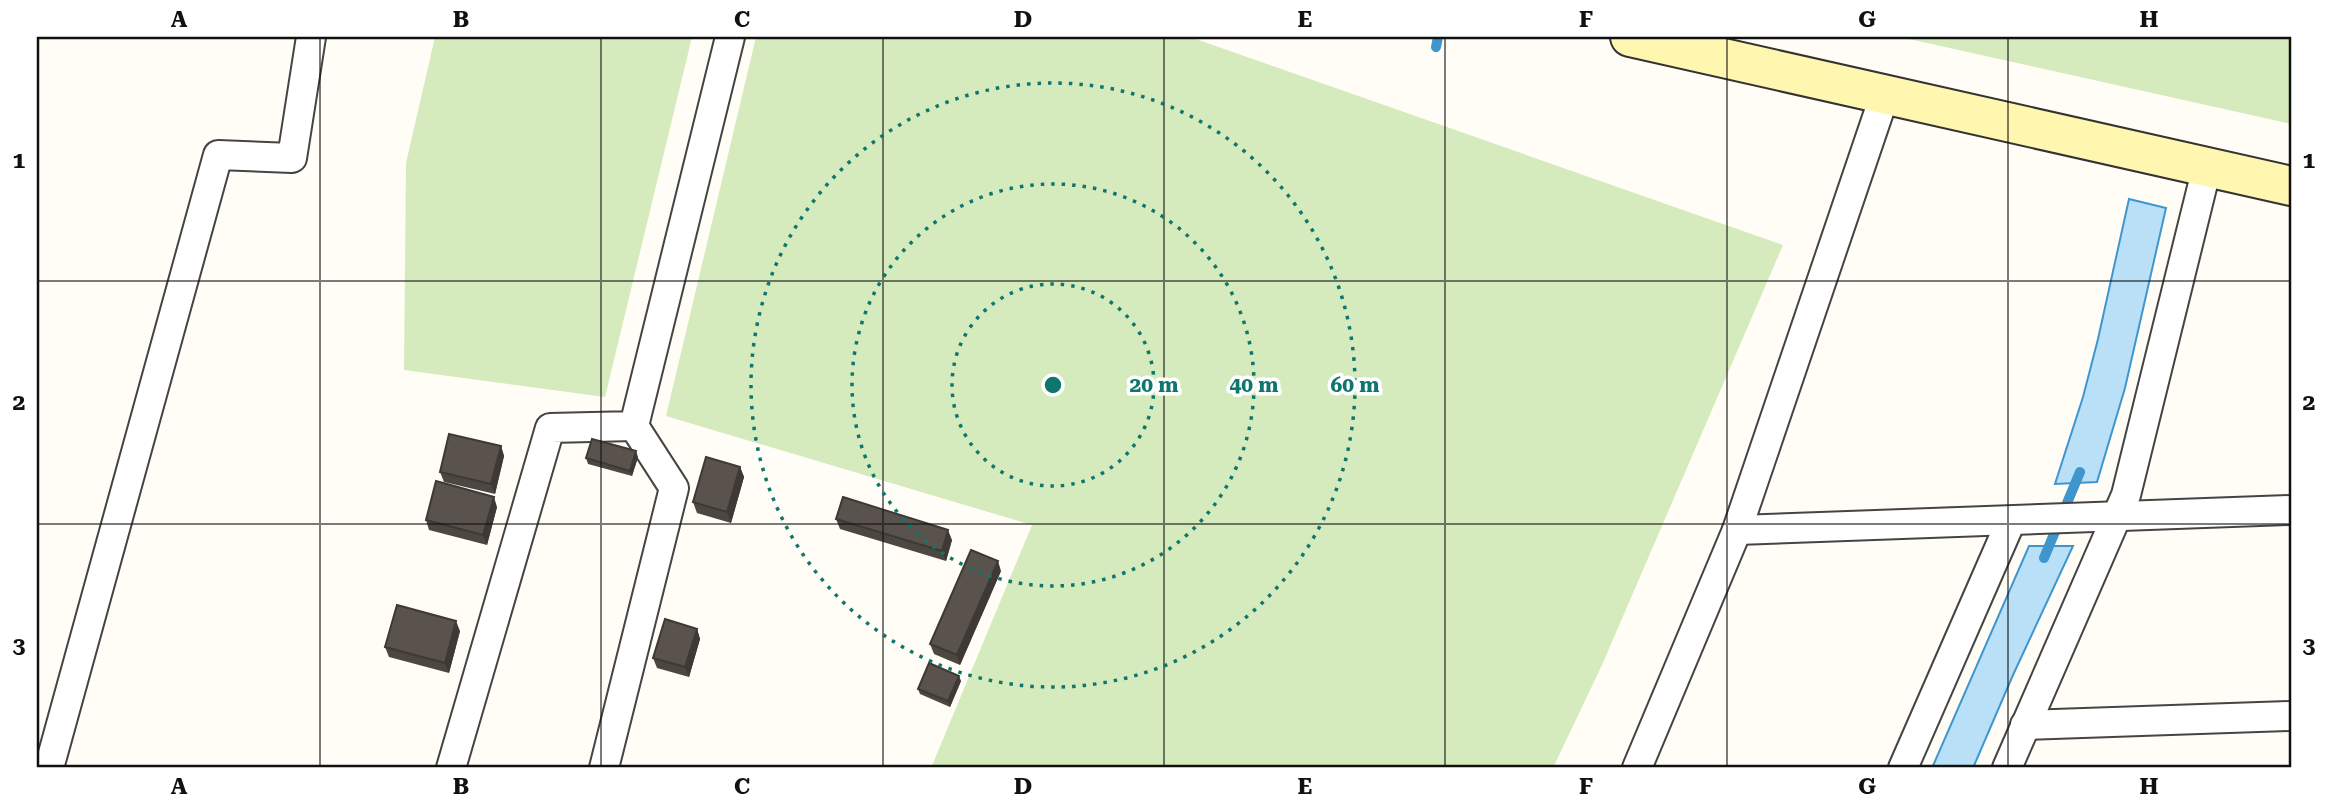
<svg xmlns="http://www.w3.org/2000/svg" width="2328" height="805" font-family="'Roboto Serif',serif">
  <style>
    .green { fill: #d5ebbd }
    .water { fill: #b9e0f7; stroke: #3f96cf; stroke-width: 2 }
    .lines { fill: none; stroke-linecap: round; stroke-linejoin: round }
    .stream { stroke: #3f96cf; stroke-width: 10 }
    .street-casing { stroke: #444; stroke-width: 32 }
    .secondary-casing { stroke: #333; stroke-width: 42 }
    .street { stroke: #fff; stroke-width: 28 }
    .secondary { stroke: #fff6b0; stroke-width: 38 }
    .wall { fill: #4d4742 }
    .shaded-wall { fill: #3f3936 }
    .building { fill: #5a524d; stroke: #3f3936; stroke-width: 2 }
    .grid { fill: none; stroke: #111; stroke-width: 2; stroke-opacity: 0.55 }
    .ring { fill: none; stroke: #0f766e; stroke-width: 3.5; stroke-dasharray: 3.5 7 }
    .centre { fill: #0f766e; stroke: #fff; stroke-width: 3.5 }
    .ring-label { font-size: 21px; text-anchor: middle; font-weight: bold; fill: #0f766e; stroke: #fff; stroke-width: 7; stroke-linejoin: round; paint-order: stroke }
    .neatline { fill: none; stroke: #111; stroke-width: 2.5 }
    .grid-label { font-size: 23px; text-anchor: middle; font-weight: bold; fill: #111 }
  </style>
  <rect width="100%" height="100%" fill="#fffdf5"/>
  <g class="green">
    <path d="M435 37H692L605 397 404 370 406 163Z"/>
    <path d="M756 37H1190L1783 245 1602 665 1553 768H931L1032 525 666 416Z"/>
    <path d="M1900 37H2291V124Z"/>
  </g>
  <g class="water">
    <path d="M2129 199 2166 208 2125 388 2097 482 2055 484 2083 397 2098 339Z"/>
    <path d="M2029 546H2073L2013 675 1973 768H1932Z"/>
  </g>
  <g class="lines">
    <g class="stream">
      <path d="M1436 47 1438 37"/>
      <path d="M2044 558 2080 472"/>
    </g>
    <g class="street-casing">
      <g id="street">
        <path d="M1737 530 2291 510"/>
        <path d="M2025 725 2291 716"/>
        <path d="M49 768 218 155 292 158 311 37"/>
        <path d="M451 768 550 428 634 426 730 37"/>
        <path d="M604 768 674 488 634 426"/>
        <path d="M1637 768 1737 530 1885 94"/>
        <path d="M1903 768 2011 521"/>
        <path d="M2007 768 2126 495 2207 167"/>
      </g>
    </g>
    <g class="secondary-casing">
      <path id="secondary" d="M1630 37 2291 186"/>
    </g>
    <use href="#street" class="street"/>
    <use href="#secondary" class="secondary"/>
  </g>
  <g class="wall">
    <path d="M501 446 504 456 495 494 444 482 440 472Z"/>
    <path d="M638 457 632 476 588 464 586 458Z"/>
    <path d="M740 467 744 477 731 523 697 513 693 502Z"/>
    <path d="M497 507 487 545 429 530 426 520Z"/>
    <path d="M836 519 952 540 946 561 840 529Z"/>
    <path d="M1001 571 960 665 934 654 930 644Z"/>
    <path d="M697 629 700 639 689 677 657 668 653 658Z"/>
    <path d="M460 631 449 673 389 657 385 647Z"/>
    <path d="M961 681 950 707 920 694 918 689Z"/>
  </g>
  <g class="shaded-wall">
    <path d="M501 446 504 456 495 494 491 484Z"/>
    <path d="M636 451 638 457 632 476 630 471Z"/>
    <path d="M740 467 744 477 731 523 727 512Z"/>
    <path d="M494 497 497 507 487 545 483 535Z"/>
    <path d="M948 530 952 540 946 561 942 551Z"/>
    <path d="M998 561 1001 571 960 665 957 655Z"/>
    <path d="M456 621 460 631 449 673 445 663Z"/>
    <path d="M697 629 700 639 689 677 685 667Z"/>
    <path d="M959 676 961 681 950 707 948 701Z"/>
  </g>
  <g class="building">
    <path d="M449 434 501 446 491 484 440 472Z"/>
    <path d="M592 439 636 451 630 471 586 458Z"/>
    <path d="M706 457 740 467 727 512 693 502Z"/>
    <path d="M436 481 494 497 483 535 426 520Z"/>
    <path d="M843 497 948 530 942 551 836 519Z"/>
    <path d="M971 550 998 561 957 655 930 644Z"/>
    <path d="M397 605 456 621 445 663 385 647Z"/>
    <path d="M665 619 697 629 685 667 653 658Z"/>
    <path d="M929 663 959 676 948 701 918 689Z"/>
  </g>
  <path class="grid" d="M320 37V768M601 37V768M883 37V768M1164 37V768M1445 37V768M1727 37V768M2008 37V768M37 281H2291M37 524H2291"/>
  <g class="ring">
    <circle cx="1053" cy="385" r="101"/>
    <circle cx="1053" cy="385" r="201"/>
    <circle cx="1053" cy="385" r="302"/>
  </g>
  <circle cx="1053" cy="385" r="10" class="centre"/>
  <g class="ring-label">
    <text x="1154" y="392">20 m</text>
    <text x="1254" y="392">40 m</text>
    <text x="1355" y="392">60 m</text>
  </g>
  <rect width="2328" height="805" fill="none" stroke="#ffffff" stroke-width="77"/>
  <rect x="38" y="38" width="2252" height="728" class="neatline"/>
  <g class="grid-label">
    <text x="179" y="27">A</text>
    <text x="461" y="27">B</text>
    <text x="742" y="27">C</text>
    <text x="1023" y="27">D</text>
    <text x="1305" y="27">E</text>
    <text x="1586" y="27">F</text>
    <text x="1867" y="27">G</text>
    <text x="2149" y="27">H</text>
    <text x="19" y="168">1</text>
    <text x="2309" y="168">1</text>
    <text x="19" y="410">2</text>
    <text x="2309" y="410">2</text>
    <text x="19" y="653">3</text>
    <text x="2309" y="653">3</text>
    <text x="179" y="794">A</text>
    <text x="461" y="794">B</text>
    <text x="742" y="794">C</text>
    <text x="1023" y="794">D</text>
    <text x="1305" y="794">E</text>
    <text x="1586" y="794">F</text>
    <text x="1867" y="794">G</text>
    <text x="2149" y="794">H</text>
  </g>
</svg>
